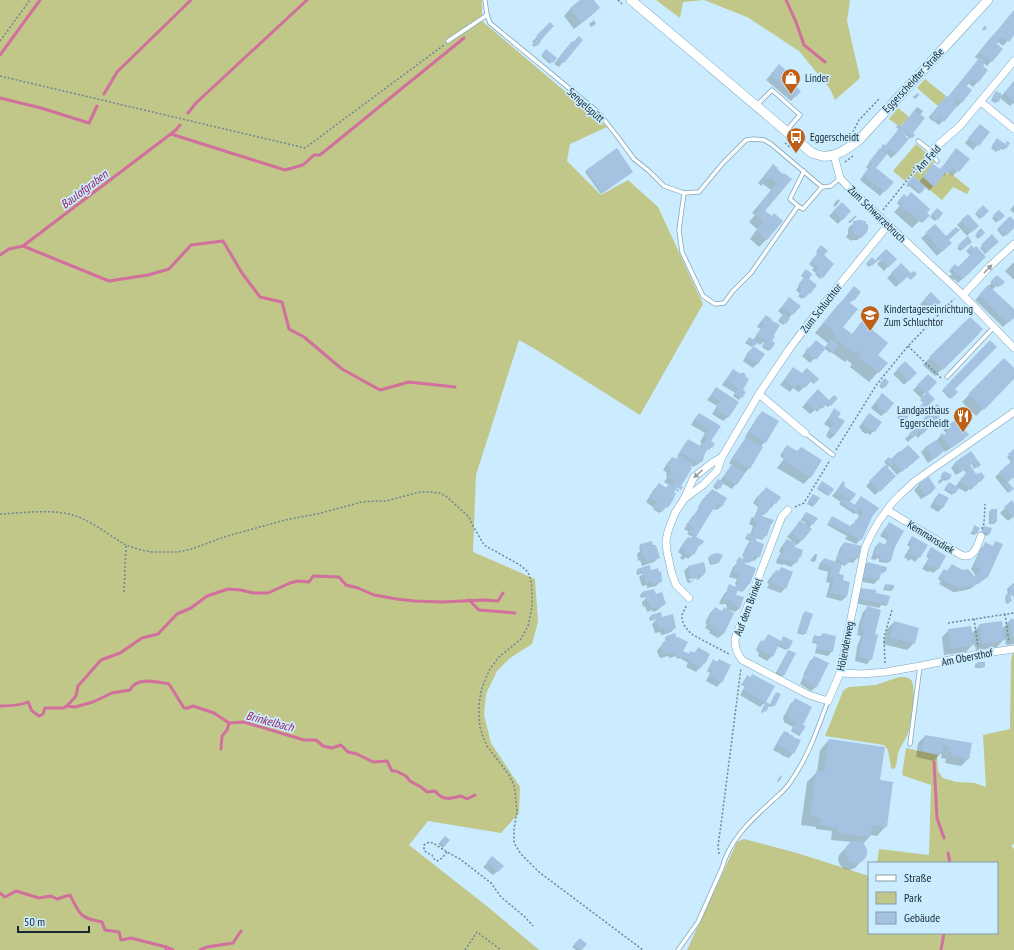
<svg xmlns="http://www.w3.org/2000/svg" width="1014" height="950" font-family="'PT Sans Narrow',sans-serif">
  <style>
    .green { fill: #c1c689 }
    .shadow { fill: #0003 }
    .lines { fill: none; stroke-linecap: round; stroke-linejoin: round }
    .stream { stroke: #d16f9d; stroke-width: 3 }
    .building { fill: #a6c2e1 }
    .service-casing { stroke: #7ea6bc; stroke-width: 5 }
    .minor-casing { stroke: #7ea6bc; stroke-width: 8 }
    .tertiary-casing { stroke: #7ea6bc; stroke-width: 10 }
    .path { stroke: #6e8794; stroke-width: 1.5; stroke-dasharray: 2 2; stroke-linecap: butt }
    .service { stroke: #fff; stroke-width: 3.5 }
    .minor { stroke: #fff; stroke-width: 7 }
    .tertiary { stroke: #fff; stroke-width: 9 }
    .oneway { fill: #979ea1 }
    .labels { text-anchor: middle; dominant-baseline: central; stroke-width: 3.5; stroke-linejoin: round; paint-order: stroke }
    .poi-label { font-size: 11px; fill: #17272f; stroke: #caecfe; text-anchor: start }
    .street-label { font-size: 11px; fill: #17272f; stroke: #caecfe }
    .water-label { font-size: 12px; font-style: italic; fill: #952061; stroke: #caecfe }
  </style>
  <rect width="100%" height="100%" fill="#caecfe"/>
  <g class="green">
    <path d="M0 0H482V21L607 127 570 144 567 161 601 195 628 180 658 207 703 304 640 415 535 349 519 340 476 475 473 552 535 579 538 622 532 644 510 658 497 671 486 694 484 715 491 743 520 787 519 813 501 833 428 821 409 845 488 907 539 950H0Z"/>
    <path d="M656 0H850L847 21 860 78 835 100 830 89 799 51 747 17 704 0 683 2 680 18Z"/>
    <path d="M925 79 946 96 938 106 917 88Z"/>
    <path d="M898 108 909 117 900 127 889 119Z"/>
    <path d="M916 144 928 154 916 168 913 166 912 169 914 170 905 181 893 171Z"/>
    <path d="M930 155 936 160 923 177 934 187 945 173 947 174 949 172 970 189 967 194 953 187 942 200 913 176Z"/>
    <path d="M1013 652H1014V844L1011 845 1014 849V950H687L737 842 744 839 797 853 869 876V933H997V863H877L879 849 929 855 931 785 902 775 906 748 937 755 938 771 943 778 956 782 975 783 986 787 983 735 1010 729 1011 660Z"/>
    <path d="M896 678C900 677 907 676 911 680 917 687 911 724 908 733 906 740 900 746 898 753 897 758 897 764 895 768L893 769 891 768 888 750 884 745 825 736 843 691 845 689 849 687 876 685Z"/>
  </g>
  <g class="shadow">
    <path d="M582 0H593L599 8 592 15 574 29 564 16 570 9Z"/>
    <path d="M1014 11V34L1003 46 997 41 995 44 1002 49 987 66 984 63 981 66 987 71 973 87 968 83 966 86 971 90 961 103 957 107 956 106 939 125 934 121V122L929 118V117L939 105 947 98 979 60 975 57Z"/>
    <path d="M594 20 596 24 591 27 589 24Z"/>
    <path d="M550 23 540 42 534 47 532 45 534 43 532 42Z"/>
    <path d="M985 26 987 27 984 31 982 29Z"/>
    <path d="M577 45 559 67 554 64 567 47Z"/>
    <path d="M546 50 555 58 550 64 541 56Z"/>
    <path d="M775 70 800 91 791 101 766 80Z"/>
    <path d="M1014 81V104L1013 103 1010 106 1000 98Z"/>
    <path d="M918 93 919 95 915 99 913 97Z"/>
    <path d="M996 93 998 101 996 103 991 101 994 94Z"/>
    <path d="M917 107 923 111 920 115 912 133 914 135 910 139 905 134 896 154 891 158 886 153 875 168 892 182 880 196 860 180 868 169 866 167 876 154 884 145 885 146 899 130 896 127 898 125 901 127Z"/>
    <path d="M975 130 989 132 973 150 965 143Z"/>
    <path d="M996 141 1004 145 1009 144 1003 150 1000 148 996 152 991 148Z"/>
    <path d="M952 154 968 159 953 176 948 172H947L944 176 943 175 929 191 925 187 919 194 909 186 908 187 906 186 913 178 919 182 929 170H940Z"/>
    <path d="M773 165 775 169 783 175 764 211 772 218 782 221 766 240 759 247 750 239 757 229 749 222 755 215 752 213 771 190 763 184 761 186 758 183Z"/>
    <path d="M587 170 630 173 601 194 585 172Z"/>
    <path d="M902 197 928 215 922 223 919 221 912 228 894 212 900 206 897 203Z"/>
    <path d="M838 199 840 201 835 207 833 205Z"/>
    <path d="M842 203 850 211 838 224 829 216Z"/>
    <path d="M1014 205V213L1010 210Z"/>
    <path d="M983 207 987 211 980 219 975 214Z"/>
    <path d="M935 211 937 219 935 221 930 217Z"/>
    <path d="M999 211 1003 216 996 223 992 218Z"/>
    <path d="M856 215 857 216 850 223 848 222Z"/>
    <path d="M1010 218 1014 222V227L1003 237 997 230Z"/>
    <path d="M962 220 973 230 967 236 957 225Z"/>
    <path d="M857 221 867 231 865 234 861 238H859L858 240H852L851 241 846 237 848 234V230L849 227Z"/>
    <path d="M981 230 984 233 978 239 975 236Z"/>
    <path d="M926 234 946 237 948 240 946 247 937 256 921 238Z"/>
    <path d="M992 236 998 242 985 254 980 248Z"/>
    <path d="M968 238 971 242 960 251 957 248Z"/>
    <path d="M821 246 822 255V277L820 279 815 274 816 273 812 270 814 268 809 264 818 254 816 252Z"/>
    <path d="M971 247 985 257 958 283 954 279 953 280 949 276 952 274 949 271 955 265 958 268 971 256 966 251Z"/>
    <path d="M886 250 895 259 884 271 877 264 885 256 884 255 874 264 873 263 869 267 866 264 872 258 875 261Z"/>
    <path d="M1014 262V279H1013L1005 271Z"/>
    <path d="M901 264 910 273 896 287 887 278Z"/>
    <path d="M806 270 807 279 816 286 809 293 802 299 798 296 800 294 796 290 799 286 798 285 804 278 801 276Z"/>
    <path d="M997 277 1003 282 998 287 996 286 992 290 1014 311V317L1003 327 975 300Z"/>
    <path d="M860 292 851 302 849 301 842 327 851 335 862 323 876 355 886 363 869 382 850 367 852 364 847 360 845 362 831 352 830 353 824 348 810 363 802 356 808 349 824 348 828 343 815 333 837 306 845 298Z"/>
    <path d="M931 294 940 302 928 314 925 312 926 310 920 304Z"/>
    <path d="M789 298 799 306 783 325 778 321 783 315 778 311Z"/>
    <path d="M766 316 770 320 771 340 770 349 768 351 762 347 764 343 763 342 760 345 756 342 752 347 745 343 749 338 753 340 761 329 757 327 761 321Z"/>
    <path d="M966 321 978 333 935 376 923 365Z"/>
    <path d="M990 341 954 389 956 392 950 399 942 391Z"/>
    <path d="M753 348 758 363 753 368 743 361 748 352Z"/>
    <path d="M1004 360 1014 369V378L976 416 962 402Z"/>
    <path d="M905 362 916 373 904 385 893 374Z"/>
    <path d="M793 369 802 374 818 379 814 384 810 381 799 392 793 388 790 392 780 385 789 373Z"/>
    <path d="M733 370 741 390 744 392 739 400 733 396 735 393 722 385 729 375Z"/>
    <path d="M928 375 935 382 922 396 929 406 921 415 918 412 919 411 917 410 924 403 920 400 922 399 913 390Z"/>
    <path d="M885 380 887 384 882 389 879 386Z"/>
    <path d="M716 389 737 402 728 417 723 421 712 414 717 406 707 400Z"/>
    <path d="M818 391 829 401 837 398 828 407 825 404 817 412 815 410 810 414 802 407Z"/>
    <path d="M878 399 886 412 881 416 871 408Z"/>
    <path d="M937 405 943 411 918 438 915 435 908 442 905 439Z"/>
    <path d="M762 412 765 442 760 447 749 468 732 489 722 483 717 490 713 487 718 480 720 481 727 471 732 465 729 463 742 443 746 438 745 437 758 416Z"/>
    <path d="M901 412 905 419 903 421 897 418Z"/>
    <path d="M699 414 720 426 710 442 713 444 709 450 707 448 702 461 697 465 692 467 691 464 675 485 674 487 679 490 678 492 675 489 673 492V497L666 507 659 513 653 509 654 508 646 502 654 489 659 484 666 488 669 485 664 482 667 478 666 472 663 470 668 462 673 458 676 460 678 458 677 456 684 445 688 440 699 447 702 443 700 442 705 433 691 425 695 418Z"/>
    <path d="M869 414 874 431 870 435 867 433 866 434 861 431 862 430 859 427Z"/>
    <path d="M830 416 837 418 835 435 830 439 826 436 830 428 824 424Z"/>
    <path d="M957 420 967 435 963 440 945 452 944 450 938 456 928 463 921 452 925 448 937 440 941 435 944 436 947 434 943 430Z"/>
    <path d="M785 448 810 477 804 484 777 468 784 459 780 456Z"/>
    <path d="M1014 451V479L1013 477 1007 483 1013 489 1008 493 995 477 1011 462 1007 457Z"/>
    <path d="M971 452 978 466 974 469 972 464 969 466 976 475H979L984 477 978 483H977L971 490 969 489 966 492 958 488 952 495 944 490 947 485 955 487 966 473 964 470 956 475 951 468 955 463Z"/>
    <path d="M918 457 906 469 905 468 897 475 889 466 887 468 895 476 875 495 866 486 887 465 884 462 888 458 890 461Z"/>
    <path d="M945 472 951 476 946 481 944 480 939 484 938 481 942 478 940 477Z"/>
    <path d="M929 479 935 488 931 493 921 499 914 490 919 485Z"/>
    <path d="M843 483 842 486 855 495 849 502 854 506 859 499 872 517 861 539 856 544 845 539 847 536 827 525 832 517 850 528 851 525 857 521 859 515 856 513 854 514 839 504 841 502 832 496Z"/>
    <path d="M820 484 829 495 828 496 817 489Z"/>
    <path d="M766 489 775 503 771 508 770 507 764 515 762 514 761 516 771 524 769 526 766 535 762 540 756 538 755 540 759 556 754 561 751 560 749 563 745 562 744 564 749 584 742 592 737 590 735 595 740 608 735 612 728 609 733 614 723 634 718 638 709 633 710 631 705 628 707 624 705 623 710 613 715 608 722 612 726 610 727 607 726 604H723L722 605 719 603 724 594 727 591V590L728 587 730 585 735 588 736 585 735 584 737 579 729 577 733 567 737 563H736L737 560 739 558 743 560 744 557 742 556 747 545 750 541 745 539 748 534 750 535 753 526 749 524 751 519 752 517 754 518 759 509H757L758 507 753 503 757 497Z"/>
    <path d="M712 490 722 506 717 510 714 509 709 513 694 537 701 541V544L699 546H698L693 554 688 559 686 557 683 560 680 558 682 555 678 552 684 542 688 538 690 539 693 537 687 534 689 532 684 529 687 525H686L697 511 699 507H698L703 499Z"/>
    <path d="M939 494 948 499 942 508 938 512 930 507 935 498Z"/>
    <path d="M811 497 818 498 813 507 807 504Z"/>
    <path d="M1012 502 1014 504V516L1008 521 1000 513Z"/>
    <path d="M991 510H996V522L994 524H989V512Z"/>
    <path d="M804 515 816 519 809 528 801 541 797 545 787 537 796 526 804 524 806 523 801 520Z"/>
    <path d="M890 523 894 547 890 561 888 563 879 562V559L877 558 875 560 871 559 875 547 879 543 885 545 887 540 880 536 885 528Z"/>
    <path d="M975 527 976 534 974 535 970 534Z"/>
    <path d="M984 527 990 529 989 534 987 536 981 534 982 529Z"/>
    <path d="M911 539 919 557 915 562 911 559 909 561 904 557 910 547 907 545Z"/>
    <path d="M786 541 796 562 791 567 783 564 782 565 776 563 777 559 781 553 779 552 780 549Z"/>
    <path d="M996 542 985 578 970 589 956 592H953L939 584 941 581 938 579 942 572 944 571 946 572 952 565 974 578 976 576 971 569 981 548 986 543 992 547Z"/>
    <path d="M844 543 857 558 853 563 847 562 845 566 841 564 838 575 842 581 846 597 841 601 826 597 830 583 826 582 828 572 818 569 820 563 824 559 835 562 840 548Z"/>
    <path d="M641 545H652L658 558 654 562 642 566 640 560 638 561 637 554 640 551 639 547Z"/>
    <path d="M930 550 945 556 938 569 933 573 930 571 928 572 922 569 929 558 926 557Z"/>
    <path d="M815 554H817L816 560 814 562 810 561Z"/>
    <path d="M710 556 718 562 716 564H715L710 565 708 558Z"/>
    <path d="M867 563 885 571 883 573H880L878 580 874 584 859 581 862 568Z"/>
    <path d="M688 567 705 570 702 576 698 580 696 579 699 577 689 579V581L694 580 691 582 689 583 687 582 684 571Z"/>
    <path d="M781 569 785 588 781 593 767 588 769 584 767 583 769 579 776 571 778 572Z"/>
    <path d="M638 570H650L661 581 656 586 647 588V585L642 586 639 577 644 573 637 575 636 572Z"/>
    <path d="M1014 583V600L1013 595 1010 596 1011 601 1009 603 1006 604 1005 597 1008 594 1007 589 1009 587 1012 586 1011 585Z"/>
    <path d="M885 585H893V589L891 591 883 590 884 587Z"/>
    <path d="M861 589 875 594 888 604 886 606 881 605 879 608 855 603 856 593Z"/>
    <path d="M642 593 655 595 665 604 656 611 653 612 652 610 647 612 645 606 643 607 642 602 647 597 641 598 640 595Z"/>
    <path d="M868 607 874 635 871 659 867 664 855 661 857 647 861 636 857 635 859 624 863 612Z"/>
    <path d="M805 612V633L803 635 797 633 803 614Z"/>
    <path d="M651 616 661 617 675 628 671 632 663 635H661L660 632 655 633 652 624 657 619 650 621 649 618Z"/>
    <path d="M1010 620H1014V644L1006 645 1005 638 997 647 976 650 974 643 966 652 944 655 942 637 949 630 971 634 980 625 1002 629Z"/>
    <path d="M894 622 914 643 907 650 883 644 887 629Z"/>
    <path d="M823 634 832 651 828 656 815 653 817 644 812 643 813 638 815 636 819 637Z"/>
    <path d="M768 635 780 642 784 637 788 648 786 650 777 646 772 656 767 661 758 656 759 653 756 650 759 643 761 642H763Z"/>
    <path d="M667 636 680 654 688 655 690 652 693 654 698 649 709 654 704 663 696 672 686 667 688 663 680 658 677 659 676 656 670 658 668 656 661 658 659 657 657 651 660 647 666 642 665 638Z"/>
    <path d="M787 653 783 675 781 677 775 674Z"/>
    <path d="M814 657 828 663 816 687 811 691 800 684 804 675H803L810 661Z"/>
    <path d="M713 660 717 662 719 660 721 682 717 687 706 681 710 673 707 671Z"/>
    <path d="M977 663H984V667L982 668H975V665Z"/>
    <path d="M747 676 750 678 752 676 765 703 760 707 740 695 745 686 741 685Z"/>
    <path d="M775 695 774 705 772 707 768 706 763 713 761 712 767 703 770 705Z"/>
    <path d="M796 699 801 734 799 736 791 731 793 727 784 722 783 718 791 703Z"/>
    <path d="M784 732 793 753 789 758 781 755V754L773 750 780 737Z"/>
    <path d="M925 736 971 744 968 759 961 766 945 763 946 759 941 758 942 752 934 761 916 757 918 743Z"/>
    <path d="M829 740 879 781 886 826 877 836 870 835 869 837 863 844 865 846 867 851 866 856 855 868 850 870 844 869 840 865 838 860 839 855 851 842 831 840 832 831 816 829V827L801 825 807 782 817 772 820 750Z"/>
    <path d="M781 775 782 776 780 780 778 782 777 781Z"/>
    <path d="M445 837 449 840 443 848 438 844Z"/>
    <path d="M488 862 498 871 493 875 483 867Z"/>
    <path d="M580 939 581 950H576L572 947Z"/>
  </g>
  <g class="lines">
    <g class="stream">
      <path d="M786 0 796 22 804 45 825 62"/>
      <path d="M0 55 40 0"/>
      <path d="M104 94 117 72 191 0"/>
      <path d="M0 98 41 108 89 123 97 106"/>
      <path d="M188 113 196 103 307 0"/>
      <path d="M171 134 285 170 303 165 314 155H320L464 38"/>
      <path d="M23 246 109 281 148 275 169 269 191 245 223 241 242 273 260 297 282 302 289 329 304 337 342 369 380 390 409 382 455 387"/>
      <path d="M0 255 9 249 23 246 176 130 180 125"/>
      <path d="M469 600 479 610 515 613"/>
      <path d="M0 706C9 706 19 706 28 702L32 711 39 716 43 714 45 708H64L66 706 75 707 93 702 112 693 130 690C131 688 132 686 134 685 142 678 160 682 169 684L184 708H188L193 706 214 713 229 723 244 722 304 740H316L323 746 332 748 341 745 348 752 357 754 373 762 387 761 392 771H396L406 776 410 781 421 787 427 792 435 791C443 801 450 799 461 796L467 799 475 795"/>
      <path d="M67 706 76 696 78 686 101 660 120 653 142 638 158 634 177 614 191 608 207 596 228 589 241 590 253 593H268L290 583 298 581 309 582 313 576 339 577 346 585 358 588 374 595 397 599 414 601 443 602 482 600 498 601 503 593"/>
      <path d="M221 749 222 736 227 730 229 723"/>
      <path d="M934 762 937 818 944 838"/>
      <path d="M948 853 950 863"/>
      <path d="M0 893 5 897 16 891 39 898 51 896 57 899 70 895C80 915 80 918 102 922L105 930 119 932 121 940 131 938 166 947V950"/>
      <path d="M166 947 173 950"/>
      <path d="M200 950 207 947 233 943 241 931"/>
      <path d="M941 950 944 933"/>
    </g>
  </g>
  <g class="building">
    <path d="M580 0H594L600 8 581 23 570 8Z"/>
    <path d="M1014 10V35L1009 42 1002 37 997 44 1003 49 992 62 979 52 990 38 996 32Z"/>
    <path d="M550 22 554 26 540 41 541 42 537 46 533 43 538 38 536 36Z"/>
    <path d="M579 36 583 40 564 63 558 59 572 41 573 42Z"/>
    <path d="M546 49 557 58 553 63 542 54Z"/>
    <path d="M980 57 986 62 983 66 988 70 978 83 973 79 970 82 967 86 972 90 962 103 957 99 954 103 958 105 944 122 939 117 936 121 930 116 946 96 948 97Z"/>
    <path d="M779 64 791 75 789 77 794 82 792 83 801 91 796 97 770 75Z"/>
    <path d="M1014 81V102L1004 93Z"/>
    <path d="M996 91 1002 94 999 102 992 99Z"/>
    <path d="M915 110 925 118 913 133 915 135 913 138 907 133 905 136 909 139 896 154 890 149 887 152 881 147 883 144 886 145 900 127 898 125 899 124 902 126Z"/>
    <path d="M980 124 990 132 979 146 968 138Z"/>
    <path d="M997 138 1005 144 1007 141 1010 143 1006 149 1002 147 999 151 992 145Z"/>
    <path d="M617 148 633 172 603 193 586 170Z"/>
    <path d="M880 148 887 154 876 168 894 182 885 192 863 175 872 164 869 162Z"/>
    <path d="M956 148 970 159 959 172 953 168 946 174 945 173 934 187 923 177 933 164 940 169 943 166 944 167 947 163 946 162Z"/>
    <path d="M773 164 778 168 777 169 783 174 784 173 792 179 765 211 772 216 774 213 783 221 767 240 756 231 764 221 755 215 761 208 758 206 777 183 770 177 769 180 764 176Z"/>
    <path d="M913 176 926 187 921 193 912 185 911 186 907 183Z"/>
    <path d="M911 192 930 209 927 213 930 215 924 222 922 219 920 221 900 205 902 204 898 201 904 194 907 197Z"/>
    <path d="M842 202 851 211 843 220 833 211Z"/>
    <path d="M983 205 989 211 982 218 976 212Z"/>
    <path d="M937 208 943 213 938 220 931 215Z"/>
    <path d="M999 210 1005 216 999 221 993 215Z"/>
    <path d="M968 214 979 226 972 232 961 220Z"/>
    <path d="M1010 216 1014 220V228L1006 236 998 228Z"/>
    <path d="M856 220H863V221H866V224H868V231H866V234H863V236H857V234H854V231H852V224H853V221H857Z"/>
    <path d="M935 224 946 236 956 227 960 230 949 240 952 243 942 252 925 233Z"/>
    <path d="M981 228 985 233 981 237 976 233Z"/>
    <path d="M992 234 999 242 987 252 981 245Z"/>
    <path d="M968 236 972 242 962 250 958 245Z"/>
    <path d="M821 245 828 251 824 255 834 264 823 278 816 272 819 268 811 261 819 251 817 250Z"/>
    <path d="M971 245 974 248 976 246 986 257 963 279 959 275 958 276 951 268 955 264 958 267 972 253 968 249Z"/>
    <path d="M886 249 897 259 889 267 881 259 879 261 877 258Z"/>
    <path d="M872 257 876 261 872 266 867 262Z"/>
    <path d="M901 263 911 273 914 271 917 274 911 280 907 277 901 283 891 273Z"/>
    <path d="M806 269 812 274 809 279 817 285 810 294 809 293 805 298 799 293 801 291 800 289V286L799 285 803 281 802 280 805 276 802 274Z"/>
    <path d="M997 275 1005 282 1001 286 999 284 996 287 990 282Z"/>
    <path d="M988 285 1014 309V318L1008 323 979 295Z"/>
    <path d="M854 286 861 292 854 301 852 299 849 302 858 309 843 327 852 334 862 321 888 343 878 355 888 363 879 373 858 357 860 354 857 351 855 354 834 337 836 333 824 323Z"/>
    <path d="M931 292 941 302 933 310 929 307 930 305 924 299Z"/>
    <path d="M789 297 801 306 793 315 782 307Z"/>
    <path d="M784 313 790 318 786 324 779 319Z"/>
    <path d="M766 315 772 319 771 320 780 325 774 335 775 336 772 341 775 343 771 350 763 345 765 341 756 335 764 324 761 322Z"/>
    <path d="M970 317 983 329 979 333H980L943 370 929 357Z"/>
    <path d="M749 337 758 342 755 346 747 341Z"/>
    <path d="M831 339 838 345 833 352 826 346Z"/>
    <path d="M816 340 826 348 816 360 805 351 808 347 809 348Z"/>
    <path d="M990 340 997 347 955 389 958 392 952 398 943 389Z"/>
    <path d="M753 346 765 354 758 364 746 357Z"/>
    <path d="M1004 358 1014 368V379L984 410 968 394Z"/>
    <path d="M905 361 917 373 909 381 897 369Z"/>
    <path d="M793 367 802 373 807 368 819 379 816 382 813 379 805 388 798 384 795 388 784 380Z"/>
    <path d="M733 369 741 374 742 372 746 374 745 376 749 379 743 390 746 392 742 398 734 394 738 388 726 380Z"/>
    <path d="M928 374 937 382 928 392 935 399 929 405 930 406 924 414 920 410V409L919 407 925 401 921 398 926 393 917 385Z"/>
    <path d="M885 378 889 382 885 388 880 383Z"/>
    <path d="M716 387 739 402 729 417 715 409 720 401 711 395Z"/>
    <path d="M818 389 829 400 834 395 838 398 831 406 828 403 822 409 820 406 815 410 806 402Z"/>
    <path d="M882 393 894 403 886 413 878 407 879 406 875 403Z"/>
    <path d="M937 404 945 411 923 434 920 431 913 438 909 434Z"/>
    <path d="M834 408 841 413 838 417 845 421 835 435 829 431 834 423 828 419Z"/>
    <path d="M903 408 910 413 906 420 899 416Z"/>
    <path d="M762 411 779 421 766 443 749 432Z"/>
    <path d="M699 413 721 426 711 441 715 444 712 448 709 447 704 455 703 461 696 463V461L692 459H690V457L684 454H682L681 451 688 439 700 446 702 442 704 444 707 439 704 437 709 429 694 420Z"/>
    <path d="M869 413 882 422 875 432 872 429 871 430 865 426 866 425 862 423Z"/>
    <path d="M957 419 969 435 950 448 940 434 943 433 944 435 948 432 945 427Z"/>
    <path d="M746 437 763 447 750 469 733 459Z"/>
    <path d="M936 440 944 451 933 459 925 447Z"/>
    <path d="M787 445 797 451 801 447 822 460 811 478 783 460 785 457 781 454Z"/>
    <path d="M908 445 920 457 911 465 910 464 902 472 894 463 891 466 886 460 889 457 891 459 899 451 900 452Z"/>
    <path d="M1014 449V477L1008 482 1014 489 1010 492 1004 484 1007 481 999 472 1013 460 1008 454Z"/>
    <path d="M971 451 981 465 977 468 973 463 970 465 976 474 978 473 979 474 981 472 985 477 980 482 979 481 976 486 974 485 971 488 959 482 962 477 963 478 967 470 966 468 961 472 955 462Z"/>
    <path d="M679 455 693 464 690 467 692 468 681 486 683 487 681 490 677 487 674 492 676 493 674 498 670 505 667 508 665 507 662 512 654 507 657 502 650 498 659 483 666 488 669 483 672 485 675 481 668 478 671 472 670 467 667 465 672 457 677 459Z"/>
    <path d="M731 465 745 473 737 485 724 477Z"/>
    <path d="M885 465 896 476 880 492 869 481Z"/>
    <path d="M944 471 952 475 949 480 941 475Z"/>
    <path d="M929 477 936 488 925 495 918 484Z"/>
    <path d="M718 479 724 482 720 489 714 485Z"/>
    <path d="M822 481 834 489 830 495 818 487Z"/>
    <path d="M843 481 845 483 844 486 856 494 851 501 836 491Z"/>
    <path d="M949 482 959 488 955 494 945 488Z"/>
    <path d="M766 487 781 497 776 504 774 502 767 513 764 512 762 516 774 520 772 524H771L767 536 764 535 762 539 757 537 756 541 764 544 760 557 754 555 752 562 747 560 745 564 756 568 750 584 747 583 745 590 739 588 736 595 744 597 740 608 731 604V602L730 600H729L727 601 723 599 724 595H726L729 584 736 587 740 575 733 572 739 557 743 559 751 539 746 537 748 533 753 535 757 522 753 520 759 505 756 503 758 499H757L762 491 763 492Z"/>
    <path d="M712 489 727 498 722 507 718 504 715 510 713 509 696 537 704 541 702 545 700 544 694 555 690 553 689 556 684 553 686 550 681 548 688 537 691 538 693 535 688 532 692 527 688 524 692 516H693L701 506H700L707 494 708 495Z"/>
    <path d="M939 493 949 498 943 508 933 502Z"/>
    <path d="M813 494 820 498 815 505 808 501Z"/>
    <path d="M861 496 879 508 872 517 862 540 849 534 828 523 832 516 852 527 856 519 859 521 863 510 860 509 857 513 840 501 843 497 855 505Z"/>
    <path d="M1012 500 1014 503V518L1004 507Z"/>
    <rect x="991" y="509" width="6" height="13"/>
    <path d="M806 512 818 518 813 525 803 517Z"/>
    <path d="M800 520 812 529 802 541 791 533Z"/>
    <path d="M889 522 904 531 895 547 891 561 880 560 881 556 875 554 879 542 886 545 890 535 884 532Z"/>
    <path d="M974 525 980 528 977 534 972 532Z"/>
    <path d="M984 526 992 528 990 534 982 532Z"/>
    <path d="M912 536 928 545 920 558 916 555 915 557 907 553 912 545 908 543Z"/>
    <path d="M786 539 796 543 795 547 803 550 801 557 799 558 797 563 788 560 787 561 779 559 782 553 783 554 785 549 783 548Z"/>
    <path d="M652 541 653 545H656L660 558 646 562 645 556 643 557 640 544Z"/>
    <path d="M995 541 1003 544 988 577 978 584 962 588H958L939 577 944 569 947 571 952 564 962 570 968 569 974 576 981 571 975 564 985 542 993 546Z"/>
    <path d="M844 542 862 546 858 559 849 557 848 564 837 560 838 554 841 555Z"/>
    <path d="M931 547 946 556 939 569 934 566 933 568 926 564 931 556 927 554Z"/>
    <path d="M717 553 723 555 719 563 717 562 712 563 710 555Z"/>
    <path d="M824 558 842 564 839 574 844 575 843 580 850 582 847 597 830 593 834 578H829L832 567 822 564Z"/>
    <path d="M704 562 706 571 703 576 700 575 698 576 697 578 694 579 691 578 688 566Z"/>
    <path d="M867 562 887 567 886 572 883 571 882 574 881 573 879 580 863 577Z"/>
    <path d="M650 565 651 570 658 568 659 572 661 571 662 582 652 584 651 581 646 583 643 572 638 573 637 569Z"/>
    <path d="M781 567 793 572 786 589 771 583 772 579H771L773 573 774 574 776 570 779 571Z"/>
    <path d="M885 584 894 585V589L885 588Z"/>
    <path d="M1014 585V594H1010L1012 601 1008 602 1006 594 1010 593 1009 586Z"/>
    <path d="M861 588 876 590V593L890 596 888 604 859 599Z"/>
    <path d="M654 589 656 594 662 592 666 604 661 605 662 607 657 608V607L651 608 649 602 648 603 646 596 643 597 642 592Z"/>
    <path d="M867 606 881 610 875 634 878 635 872 660 859 657 861 646H860L865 631H861L864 620H863Z"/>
    <path d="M715 607 722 611 724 607 734 613 724 634 713 628 714 626 708 623 711 619 709 618Z"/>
    <path d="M805 611 813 614 806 634 798 631Z"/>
    <path d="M661 612 662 617 673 614 676 628 668 631H665V628L659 629 656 619 652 620 651 615Z"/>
    <path d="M1010 619H1014V639H1013Z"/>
    <path d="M894 621 919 628 915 644 890 637Z"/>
    <path d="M1002 621 1005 640 982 644 979 624Z"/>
    <path d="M971 626 974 645 951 649 948 629Z"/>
    <path d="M675 633 677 638 678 637 688 642 683 651 689 654 690 651 695 653 698 647 710 654 705 664 704 663 701 668 690 662 691 661 682 657H679L677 653 675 654 673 652 666 654 663 653 661 646 664 641 668 640 666 636Z"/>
    <path d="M823 633 836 636 833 652 817 648 818 643 813 641 814 635 822 637Z"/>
    <path d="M768 634 781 641 783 636 793 641 789 649 779 644 773 657 757 648 761 640 764 642Z"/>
    <path d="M788 650 796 653 784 676 777 672Z"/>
    <path d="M814 656 829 663 817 687 803 679 808 671 807 670Z"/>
    <path d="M713 659 717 662 719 659 731 665 722 683 710 676 712 671 708 669Z"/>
    <rect x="977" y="662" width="8" height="5"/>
    <path d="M752 674 775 686 766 702 770 704 766 712 762 709 765 704 753 695 744 690 747 685 743 683 747 675 751 677Z"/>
    <path d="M776 692 781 694 775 706 770 704Z"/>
    <path d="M795 698 812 707 803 725 806 726 801 734 792 728 796 722 789 718 787 713Z"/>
    <path d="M784 731 789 733V734L794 736 793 737 801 740 794 754 785 750V749L777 745 778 742Z"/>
    <path d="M925 735 972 743 969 759 952 756V752H948L949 746 944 745 942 754 922 751Z"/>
    <path d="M829 739 885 747 880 780 893 782 887 827 872 825 870 837 837 833 838 828 820 825 821 818 810 816 816 771 824 772Z"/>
    <path d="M445 836 450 840 445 846 440 842Z"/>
    <circle cx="856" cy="852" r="11"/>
    <path d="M492 856 504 866 498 872 487 862Z"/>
    <path d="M580 938 587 944 582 950H580L574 944Z"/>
  </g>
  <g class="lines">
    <g class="service-casing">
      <g id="service">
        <path d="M487 15 490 23 599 113 617 136 634 159 649 171 664 186 684 193 699 192 723 163 746 140 754 139 764 140 771 144 822 187"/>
        <path d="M448 41 487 15 485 0"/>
        <path d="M757 105 772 90 800 115 787 130"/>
        <path d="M918 141 931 151 937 161"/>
        <path d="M684 193 679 230 682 252 703 296 715 304 724 303 733 291 751 273 798 206 803 209 822 187 831 186 840 178"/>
        <path d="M798 206 790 199 804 171"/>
        <path d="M947 377 994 327"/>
        <path d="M805 433 833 455"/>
        <path d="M910 744 920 666"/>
        <path d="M678 950 698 922 722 868C729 841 750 821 770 803 777 796 786 790 791 781 808 757 818 728 828 701"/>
      </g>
    </g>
    <g class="minor-casing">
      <g id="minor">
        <path d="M981 102 1014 129"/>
        <path d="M931 151 960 126 1014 61"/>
        <path d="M834 155 840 178 850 189 963 295 1014 348"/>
        <path d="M963 295 989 267 1014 244"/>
        <path d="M759 394 805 433"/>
        <path d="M684 499 703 485 717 471 722 457 759 394 790 348 818 311 888 225"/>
        <path d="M788 510 782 516 735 639C735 648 737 653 742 660L809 695 828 701 840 673 865 548 871 535 879 521 892 503 901 494 915 481 1014 412"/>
        <path d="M887 510 961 555C974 560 977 546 981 536"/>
        <path d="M689 598 676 585 672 574 667 552 666 541 668 531 675 513 684 499 694 477 712 463 722 457"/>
        <path d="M840 673 862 674 886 672 920 666 979 654 1014 649"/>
      </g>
    </g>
    <g class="tertiary-casing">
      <path id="tertiary" d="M631 0 812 153C815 154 819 155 822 156 836 158 848 148 859 140L988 0"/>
    </g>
    <g class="path">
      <path d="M618 0 622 4"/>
      <path d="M0 41 30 0"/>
      <path d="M0 76 305 148 444 45"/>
      <path d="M853 132 859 120 880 98"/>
      <path d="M785 143 791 148"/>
      <path d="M845 162 853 156"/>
      <path d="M913 167 916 170"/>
      <path d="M883 210 926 157"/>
      <path d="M908 346 941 378"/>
      <path d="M836 450 877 384 908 346 954 299"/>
      <path d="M795 507 804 503 830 460"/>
      <path d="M0 514C26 513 59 507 83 519 98 526 112 537 126 545L141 550 152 552H178L192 549 224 537 285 520 317 514 362 502 375 501H386L420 492H430L440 493 447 497 469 517 472 524 484 545 520 565 528 572 531 580 532 592V607L528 626 521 639 499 657 490 669 485 680 481 691 479 705V716L480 727 483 737 487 746 509 775 514 785 515 791 517 812 514 829V843L521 854 539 872 643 950"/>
      <path d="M982 529 984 523 985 504"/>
      <path d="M124 592 126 545"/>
      <path d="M686 606C685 609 683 612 682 615 681 623 687 630 693 635L729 654"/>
      <path d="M1005 614 1009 642"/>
      <path d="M974 619 978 647"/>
      <path d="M948 623 1014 613"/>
      <path d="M885 663 884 637 892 610"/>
      <path d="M447 852 442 858 437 861 434 859 432 855 427 853 424 850V845L429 842 433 843 447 852 460 859 491 883 501 897 525 917 533 926"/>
      <path d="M719 854 718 846 722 817 741 668"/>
      <path d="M465 950 477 932 501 950"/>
    </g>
    <use href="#service" class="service"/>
    <use href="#minor" class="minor"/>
    <use href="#tertiary" class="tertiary"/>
  </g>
  <defs><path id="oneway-solid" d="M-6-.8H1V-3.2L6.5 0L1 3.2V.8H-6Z"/></defs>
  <g class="oneway">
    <use href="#oneway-solid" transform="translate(988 269) rotate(-46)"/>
    <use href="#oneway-solid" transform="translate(698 474) rotate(138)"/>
  </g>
  <defs>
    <g id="shop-pin" transform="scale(1)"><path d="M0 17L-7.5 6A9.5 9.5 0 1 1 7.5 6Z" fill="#bf6016" stroke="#caecfe"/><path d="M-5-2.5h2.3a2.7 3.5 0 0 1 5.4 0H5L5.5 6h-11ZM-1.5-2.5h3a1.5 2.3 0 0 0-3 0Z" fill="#fff"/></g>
    <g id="bus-pin" transform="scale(1)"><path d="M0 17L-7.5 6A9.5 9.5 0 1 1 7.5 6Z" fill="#bf6016" stroke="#caecfe"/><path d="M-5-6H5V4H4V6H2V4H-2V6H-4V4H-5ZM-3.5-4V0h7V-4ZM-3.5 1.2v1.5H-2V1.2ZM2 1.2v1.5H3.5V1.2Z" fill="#fff"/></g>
    <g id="school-pin" transform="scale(1)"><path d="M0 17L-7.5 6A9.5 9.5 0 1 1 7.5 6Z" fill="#bf6016" stroke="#caecfe"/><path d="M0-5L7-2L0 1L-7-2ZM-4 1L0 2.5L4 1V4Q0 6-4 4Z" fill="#fff"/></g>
    <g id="restaurant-pin" transform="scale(1)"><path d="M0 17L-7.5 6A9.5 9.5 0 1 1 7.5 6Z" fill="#bf6016" stroke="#caecfe"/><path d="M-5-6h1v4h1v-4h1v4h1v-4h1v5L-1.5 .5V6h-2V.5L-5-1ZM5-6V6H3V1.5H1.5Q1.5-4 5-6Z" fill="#fff"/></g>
  </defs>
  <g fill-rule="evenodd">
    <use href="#shop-pin" x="791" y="78"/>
    <use href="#bus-pin" x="796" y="137"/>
    <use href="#school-pin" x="870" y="315"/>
    <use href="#restaurant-pin" x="963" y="416"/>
  </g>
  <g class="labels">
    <g class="poi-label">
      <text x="805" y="78">Linder</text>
      <text x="810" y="137">Eggerscheidt</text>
      <text x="884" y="309">Kindertageseinrichtung<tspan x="884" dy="13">Zum Schluchtor</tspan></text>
      <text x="949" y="410" text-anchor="end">Landgasthaus<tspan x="949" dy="13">Eggerscheidt</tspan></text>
    </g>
    <g class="street-label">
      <text transform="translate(913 80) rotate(-47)">Eggerscheidter Straße</text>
      <text transform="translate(586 105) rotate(42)">Sengelspütt</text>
      <text transform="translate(928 158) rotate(-48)">Am Feld</text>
      <text transform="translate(877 214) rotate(44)">Zum Schwarzebruch</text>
      <text transform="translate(821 308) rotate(-52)">Zum Schluchtor</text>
      <text transform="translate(931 537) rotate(32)">Kemmansdiek</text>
      <text transform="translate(748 607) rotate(-69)">Auf dem Brinkel</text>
      <text transform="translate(845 646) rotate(-79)">Hölenderweg</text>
      <text transform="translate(967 657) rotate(-11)">Am Obersthof</text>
    </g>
    <g class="water-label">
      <text transform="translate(84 189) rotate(-37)">Baulofgraben</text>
      <text transform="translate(270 721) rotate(15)">Brinkelbach</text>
    </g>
  </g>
  <rect x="868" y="862" width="130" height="72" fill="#caecfe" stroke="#829dab"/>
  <rect x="876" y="875" width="20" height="6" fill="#ffffff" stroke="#829dab"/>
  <text x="904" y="882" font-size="12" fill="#17272f">Straße</text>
  <rect x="876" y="892" width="20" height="12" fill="#c1c689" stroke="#829dab"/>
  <text x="904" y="902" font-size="12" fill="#17272f">Park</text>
  <rect x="876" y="912" width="20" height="12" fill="#a6c2e1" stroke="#829dab"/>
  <text x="904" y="922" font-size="12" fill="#17272f">Gebäude</text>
  <path d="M18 926v6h71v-6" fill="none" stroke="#17272f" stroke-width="2"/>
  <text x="24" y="926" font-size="12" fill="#17272f" stroke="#caecfe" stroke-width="3" paint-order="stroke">50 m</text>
</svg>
